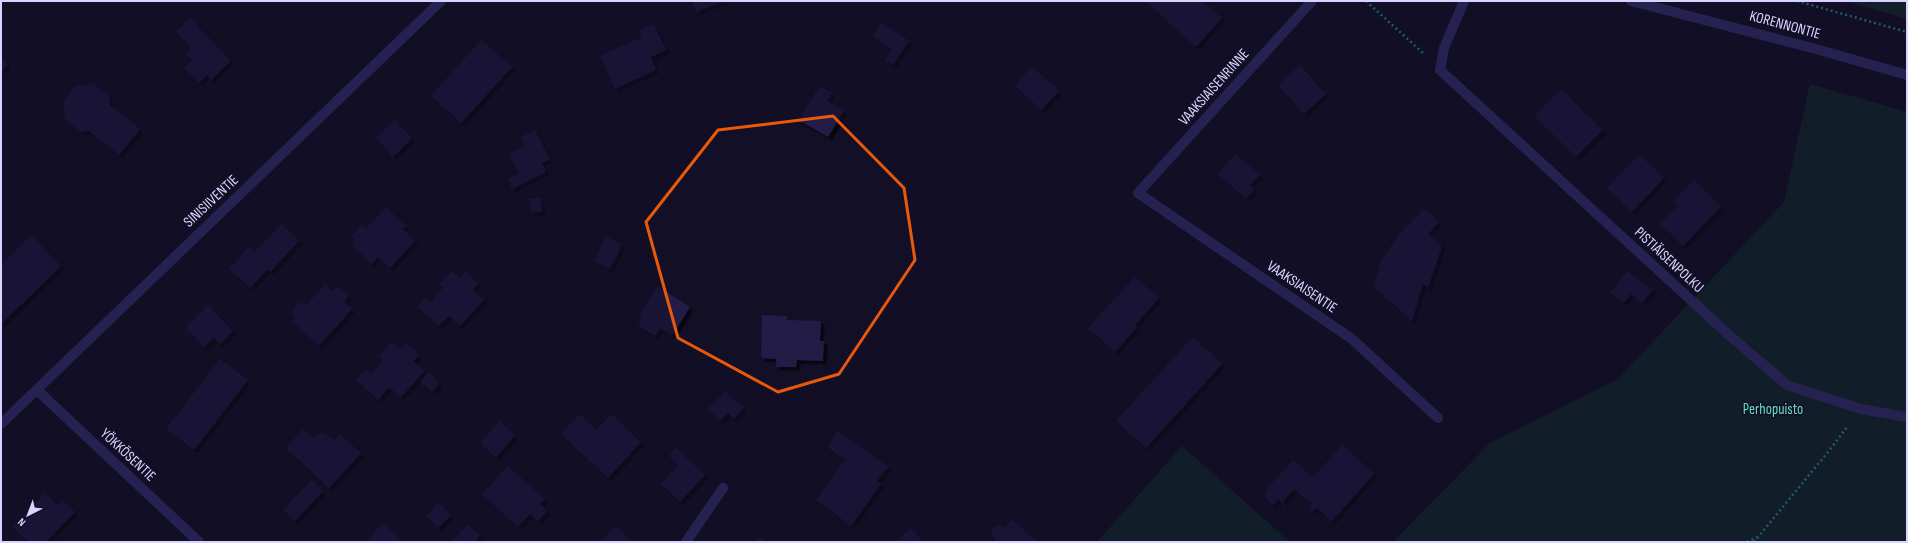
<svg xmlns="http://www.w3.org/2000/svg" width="1908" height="543" font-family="'Sofia Sans Condensed',sans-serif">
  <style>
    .green { fill: #12302f }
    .building { fill: #241b47; filter: url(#shadow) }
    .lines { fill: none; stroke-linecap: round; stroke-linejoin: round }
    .path { stroke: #2fb8b0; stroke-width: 2.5; stroke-dasharray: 2 3; stroke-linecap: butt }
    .minor { stroke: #3d3a85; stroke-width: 10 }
    .tertiary { stroke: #3d3a85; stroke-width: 10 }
    .marked { fill: none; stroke: #e8590c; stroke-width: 3; stroke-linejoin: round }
    .labels { text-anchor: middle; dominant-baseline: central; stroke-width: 3.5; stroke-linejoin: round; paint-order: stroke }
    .street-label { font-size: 15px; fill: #d9d4ff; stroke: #130f26 }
    .park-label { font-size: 15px; fill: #5fe0c0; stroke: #130f26 }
  </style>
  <defs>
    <filter id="shadow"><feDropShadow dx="3.5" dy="3.5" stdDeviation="0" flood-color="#0009"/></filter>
  </defs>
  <rect width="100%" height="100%" fill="#130f26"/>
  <g class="green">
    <path d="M1846 1H1907V19Z"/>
    <path d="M1810 84 1907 112V542H1393L1489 444 1618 379 1784 202Z"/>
    <path d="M1182 446 1290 542H1097Z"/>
  </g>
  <g class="building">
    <path d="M692 1H724L696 12Z"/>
    <path d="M1145 1H1202L1222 18 1196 47Z"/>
    <path d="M190 18 231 61 211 80 207 75 199 83 184 68 192 60 186 54 192 48 176 31Z"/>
    <path d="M881 22 909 41 893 65 885 60 892 50 872 36Z"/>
    <path d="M654 24 666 50 651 57 656 70 615 89 600 56 642 37 639 31Z"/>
    <path d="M481 40 512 67 461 123 431 96Z"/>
    <path d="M1 57 8 65 1 71Z"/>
    <path d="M1300 65 1326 94 1304 114 1278 85Z"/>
    <path d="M1032 66 1059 91 1041 110 1015 86Z"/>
    <path d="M94 84 109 96 110 105 140 129 119 155 89 131 80 132 65 120 63 101 75 86Z"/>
    <path d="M820 86 832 93 827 101 844 111 828 137 798 120Z"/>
    <path d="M1561 89 1603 130 1576 157 1534 116Z"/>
    <path d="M395 120 412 138 393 157 376 138Z"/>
    <path d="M535 130 550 159 542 163 546 172 512 189 508 179 519 173 509 154 525 145 521 137Z"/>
    <path d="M1236 154 1260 175 1250 185 1255 189 1246 199 1218 174Z"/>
    <path d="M1639 154 1664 178 1632 212 1607 188Z"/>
    <path d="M1694 180 1721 207 1683 246 1660 224 1677 206 1673 201Z"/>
    <path d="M540 198 542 212 531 213 529 199Z"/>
    <path d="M386 207 406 226 403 229 415 241 390 268 378 257 372 264 352 245 355 241 351 237 362 225 366 229Z"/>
    <path d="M1424 209 1439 222 1428 234 1442 246 1428 288 1423 284 1412 321 1374 287 1381 261 1399 234Z"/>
    <path d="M281 224 299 241 270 272 268 269 250 288 229 269 249 247 255 252Z"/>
    <path d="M31 235 61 266 1 324V264Z"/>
    <path d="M606 236 622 245 610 269 594 261Z"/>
    <path d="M452 271 460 278 466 272 478 284 473 290 484 300 460 326 449 316 439 326 417 307 425 298 430 303 443 288 439 285Z"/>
    <path d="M1627 271 1653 290 1642 303 1631 294 1624 303 1610 293Z"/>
    <path d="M1135 277 1159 298 1135 325 1137 327 1115 352 1088 328Z"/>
    <path d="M325 284 333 292 338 286 349 296 344 302 352 309 319 346 292 321 295 317 291 313 301 301 306 306Z"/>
    <path d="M657 286 690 307 672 336 660 328 655 336 638 325 642 318 639 316Z"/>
    <path d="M208 305 233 331 220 344 214 338 204 347 185 328Z"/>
    <path d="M762 315 787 316V320L821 321 820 341H824L823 361 797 360 796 367H776V359L761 358Z"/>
    <path d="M1193 337 1222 364 1146 448 1116 421Z"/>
    <path d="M392 342 401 349 406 343 419 355 413 361 425 371 401 397 389 387 378 400 356 380 366 369 371 374 383 360 379 356Z"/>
    <path d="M220 359 248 380 194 450 166 429Z"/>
    <path d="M429 372 440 383 432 392 420 381Z"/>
    <path d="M725 391 744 408 734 419 728 413 721 421 708 409Z"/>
    <path d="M579 414 596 430 611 414 641 442 608 478 561 434Z"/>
    <path d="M499 421 515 435 496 458 480 443Z"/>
    <path d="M303 429 313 439 320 433H324L334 440 339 434 361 453 329 488 286 448Z"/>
    <path d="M838 431 888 467 877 481 881 484 851 526 816 500 845 460 827 447Z"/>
    <path d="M1342 445 1374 474 1331 522 1317 508 1314 511 1309 507 1312 504 1294 489 1283 502 1287 505 1286 507 1278 499 1273 505 1264 496 1268 491 1266 490 1293 460 1313 478Z"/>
    <path d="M676 448 705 475 680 502 661 484 678 465 669 456Z"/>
    <path d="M508 466 544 499 540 504 547 511 538 521 530 514 518 527 482 494Z"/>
    <path d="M311 480 323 491 295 521 283 510Z"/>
    <path d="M45 493 58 506 63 501 75 512 46 542H28L13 527Z"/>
    <path d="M438 503 451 515 438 528 426 516Z"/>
    <path d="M1012 520 1038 542H994L996 539 992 536V530L995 526 1001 525 1005 528Z"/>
    <path d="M383 523 403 542H366Z"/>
    <path d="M468 524 480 535 474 542H452Z"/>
    <path d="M616 526 632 542H600Z"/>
    <path d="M911 528 923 542H895Z"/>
    <path d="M760 537 766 542H755Z"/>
  </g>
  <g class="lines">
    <g class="path">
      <path d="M1366 1 1423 53"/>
      <path d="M1797 1 1907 32"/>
      <path d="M1747 542 1757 537"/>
      <path d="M1754 542 1828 452 1848 426"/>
    </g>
    <g class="minor">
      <path d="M1312 1 1138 193 1352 339 1438 418"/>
      <path d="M1464 1 1444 48 1440 70 1729 335 1787 385 1861 409 1907 417"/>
      <path d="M37 390 199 542"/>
      <path d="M1 424 441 1"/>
      <path d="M686 542 723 488"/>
    </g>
    <path class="tertiary" d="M1631 1 1816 49 1907 75"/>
  </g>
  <path d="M0 0H1908V543H0ZM833 116 904 188 915 260 839 374 778 392 678 338 646 222 718 130Z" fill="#130f26" fill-opacity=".55" fill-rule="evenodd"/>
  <path class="marked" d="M833 116 904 188 915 260 839 374 778 392 678 338 646 222 718 130Z"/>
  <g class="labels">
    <g class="street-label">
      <text transform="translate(1785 25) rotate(15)">KORENNONTIE</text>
      <text transform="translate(1214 87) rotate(-48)">VAAKSIAISENRINNE</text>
      <text transform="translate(211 201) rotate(-43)">SINISIIVENTIE</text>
      <text transform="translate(1669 260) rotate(43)">PISTIÄISENPOLKU</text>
      <text transform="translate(1302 287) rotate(34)">VAAKSIAISENTIE</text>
      <text transform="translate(128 455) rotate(43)">YÖKKÖSENTIE</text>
    </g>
    <g class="park-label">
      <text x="1773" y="409">Perhopuisto</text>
    </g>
  </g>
  <rect width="1908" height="543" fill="none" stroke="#d9d4ff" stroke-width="4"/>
  <g transform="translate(28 515) rotate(222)" stroke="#130f26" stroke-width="3" paint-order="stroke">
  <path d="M0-3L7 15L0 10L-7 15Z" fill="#d9d4ff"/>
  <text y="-6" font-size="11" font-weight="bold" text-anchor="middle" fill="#d9d4ff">N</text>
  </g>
</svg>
